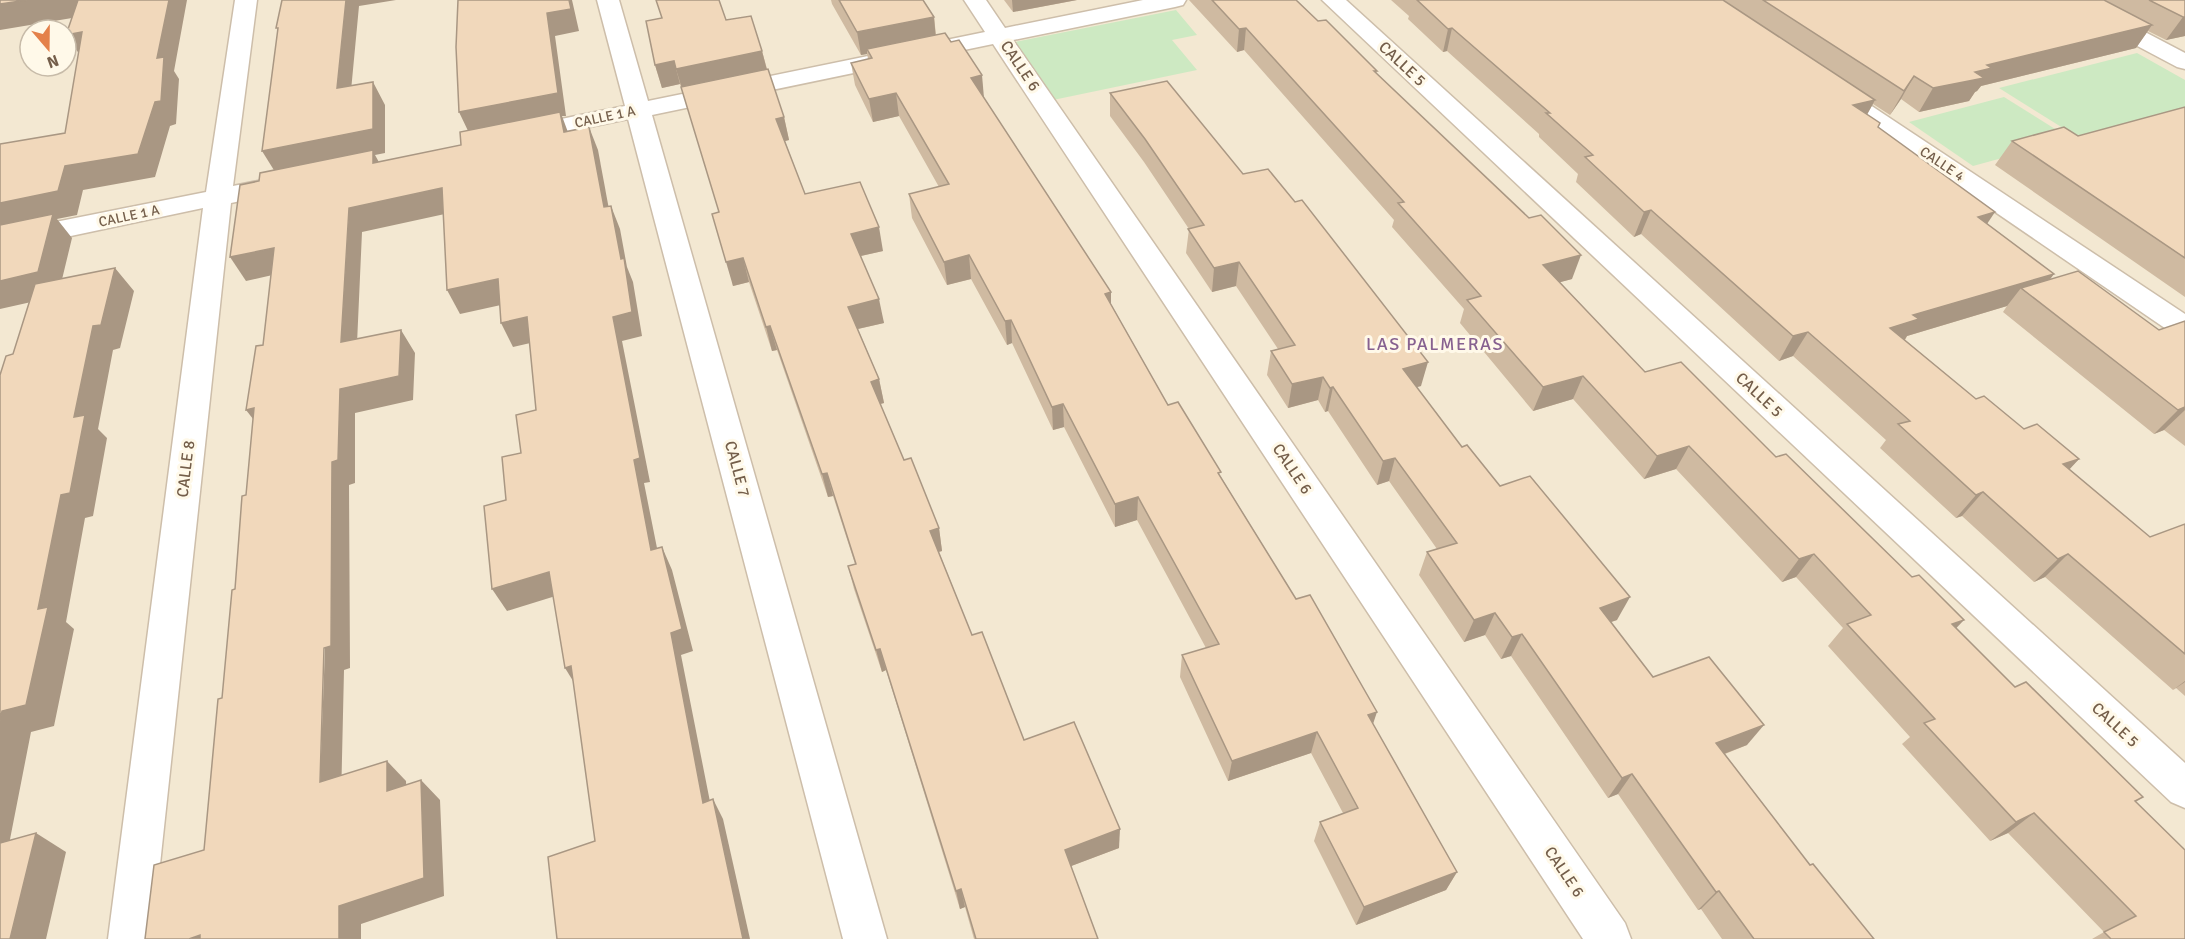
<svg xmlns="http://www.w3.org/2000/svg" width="2185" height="939" font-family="Signika,sans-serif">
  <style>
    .residential { fill: #f3e8d2; fill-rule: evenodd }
    .green { fill: #cde9c2 }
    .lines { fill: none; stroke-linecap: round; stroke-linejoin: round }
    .minor-casing { stroke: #cdbeaa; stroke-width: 3 }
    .minor { fill: #fff; fill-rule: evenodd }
    .wall { fill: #cfbaa1 }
    .shaded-wall { fill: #a99783 }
    .building { fill: #f1d8bb; stroke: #a99783; stroke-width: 1.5 }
    .labels { text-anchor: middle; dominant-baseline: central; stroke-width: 6; stroke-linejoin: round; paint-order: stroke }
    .far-street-label { font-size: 14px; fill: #745e4a; stroke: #fff9e9 }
    .street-label { font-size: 16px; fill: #745e4a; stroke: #fff9e9 }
    .neighbourhood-label { font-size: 18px; letter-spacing: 1.5px; fill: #876190; stroke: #fff9e9 }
  </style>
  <rect width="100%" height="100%" fill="#fcf6e3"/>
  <path class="residential" d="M0 0H2185V939H0ZM30 30H66V66H30Z"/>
  <g class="green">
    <path d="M1176 10 1197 35 1172 40 1197 70 1053 100 1015 42Z"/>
    <path d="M2137 53 2185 80V110L2079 138 1999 88Z"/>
    <path d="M2004 97 2071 139 1973 166 1909 122Z"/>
  </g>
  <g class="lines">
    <g class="minor-casing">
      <g id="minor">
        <path d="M235 0H257L233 186 283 176 292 178 296 184 292 190 231 203 152 939H108L203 208 0 251V233L206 192Z"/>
        <path d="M597 0H619L648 101 985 32 964 0H986L1005 28 1143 0H1186L1183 5 1175 7 1013 40 1625 923 1631 939H1583L993 44 652 115 887 939H843L628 119 522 141 513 139 510 134 513 129 522 127 625 106Z"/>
        <path d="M1322 0H1346L2185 763V808L2171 802Z"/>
        <path d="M2057 0H2084L2185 53V69L2177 67 2060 5Z"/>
        <path d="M1829 81 1837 83 2185 314V338L2175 335 1821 93 1817 88 1821 83Z"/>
      </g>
    </g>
    <use href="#minor" class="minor"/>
  </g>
  <g class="wall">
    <path d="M831 0H923L934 17 936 35 984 98 1111 304 1168 405 1221 477 1373 724 1457 872 1446 890 1356 925 1314 841 1320 822 1343 813 1311 753 1228 781 1180 677 1182 655 1206 648 1137 520 1115 527 1064 427 1053 430 1012 343 1007 345 971 279 947 285 912 218 909 194 939 187 899 116 873 122 855 85 851 63 868 59 867 54 861 55 832 4Z"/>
    <path d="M1004 0H1077L1013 12Z"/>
    <path d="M1189 0H1296L1318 21 1377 71 1376 74 1572 279 1560 282 1645 372 1776 457 1956 628 2015 687 2143 797 2136 802 2185 939H2092L2104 932 2008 833 1990 841 1902 744 1910 737 1828 646 1843 628 1796 577 1782 582 1676 469 1644 479 1573 399 1533 411 1460 323 1464 309 1392 227 1394 220 1244 50 1237 52Z"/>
    <path d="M1391 0H2185V36L2166 40 2148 31 2136 48 1981 86 1977 91 1975 92 1969 101 1919 112 1901 99 1890 115 1873 104 1867 114 1878 127 2050 279 2159 330 2185 321V446L2164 430 2154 434 2003 312 2007 306 1907 336 1905 340 1976 399 2024 429 2079 459 2069 469 2150 537 2185 524V696L2176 688 2173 690 2045 577 2034 582 1962 516 1956 518 1880 448 1886 440 1793 356 1779 361 1641 234 1634 237 1576 182 1578 174 1539 137V134L1447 51 1443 52 1408 19 1409 16Z"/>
    <path d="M726 20 762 51 767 69 784 117 789 140 785 141 805 194 883 251 861 256 884 323 858 329 879 379 884 403 880 404 904 460 939 528 942 551 939 552 972 635 1024 740 1119 848 1071 866 1098 939H974L965 907 960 909 886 670 882 672 854 589 848 566 855 564 833 496 828 497 777 350 772 351 749 282 733 286 719 212 680 84 662 88 655 65Z"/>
    <path d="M1110 93 1243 174 1421 386 1417 387 1462 447 1500 486 1617 620 1611 622 1653 677 1747 745 1725 754 1810 865 1874 939H1722L1701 909 1698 910 1618 794 1608 798 1511 656 1501 659 1485 635 1464 642 1419 575 1427 552 1437 549 1389 481 1377 485 1328 411 1325 412 1318 400 1288 408 1267 375 1271 351 1278 349 1236 286 1212 292 1186 253 1189 229 1144 162 1110 116Z"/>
    <path d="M2185 107V297L1995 165 2012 141 2078 136Z"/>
  </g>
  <g class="shaded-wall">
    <path d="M27 0H87L96 14 0 30V4Z"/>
    <path d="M169 0H187L174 71 179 79 176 124 170 126 155 177 83 190 77 215 57 219 72 238 58 296 0 309V203L65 166 155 102 157 58Z"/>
    <path d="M346 0H396L359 6 349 112 337 88Z"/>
    <path d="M569 0H572L579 31 555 36 566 116H562L569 135H470L459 112 547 13Z"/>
    <path d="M1012 0H1077L1013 12Z"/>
    <path d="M934 17 936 40 867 49V54L861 55 857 32Z"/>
    <path d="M2183 17H2185V36L2166 40Z"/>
    <path d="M2152 25 2136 48 1981 86 1977 91 1975 92 1969 101 1919 112 1933 88 1975 72 1987 65Z"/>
    <path d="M1246 28 1244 50 1237 52 1239 29Z"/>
    <path d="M1452 28 1447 51 1443 52 1448 29Z"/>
    <path d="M82 32V58L66 35Z"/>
    <path d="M762 51 768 74 683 92 676 69Z"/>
    <path d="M674 61 680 84 662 88 655 65Z"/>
    <path d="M982 75 984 98 971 78Z"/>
    <path d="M1914 76 1901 99 1890 115 1904 91Z"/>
    <path d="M373 82 385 105V153L375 155 385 173 373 163 277 175 262 151Z"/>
    <path d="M896 93 899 116 873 122 869 99Z"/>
    <path d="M1875 100 1862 124 1853 105Z"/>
    <path d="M784 117 789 140 781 142 776 119Z"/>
    <path d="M589 127 598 150 613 231 604 207Z"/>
    <path d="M442 188 454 212 362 232 356 366 341 342 349 208Z"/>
    <path d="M611 206 620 229 627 267 633 282 642 336 622 341 650 482 644 483 662 573 651 550 634 460 613 317 621 259Z"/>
    <path d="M1651 210 1641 234 1634 237 1644 212Z"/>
    <path d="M1995 212 1979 236 1978 217Z"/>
    <path d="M879 227 883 251 856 257 851 234Z"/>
    <path d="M274 248 290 271 246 281 230 257Z"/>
    <path d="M969 255 971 279 947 285 944 262Z"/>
    <path d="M1581 255 1572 279 1535 289 1543 265Z"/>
    <path d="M743 258 749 282 733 286 726 262Z"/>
    <path d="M1239 262 1236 286 1212 292 1214 268Z"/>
    <path d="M115 268 134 291 120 348 113 350 98 429 107 438 93 516 85 518 66 622 74 629 54 726 31 732 4 870 0 867V721L2 711 38 609 61 495 74 417 93 326Z"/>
    <path d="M2054 274 2036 298 2021 288 2007 306 1907 336 1902 344 1890 328 1913 315Z"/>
    <path d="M498 279 510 303 460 314 447 290Z"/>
    <path d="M1111 292V316L1105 294Z"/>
    <path d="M879 299 884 323 853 330 848 307Z"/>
    <path d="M527 317 539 341 513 347 501 323Z"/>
    <path d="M1011 320 1012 343 1007 345 1005 321Z"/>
    <path d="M770 326 777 350 772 351 766 327Z"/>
    <path d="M401 330 415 353 413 400 355 413V483L349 485 350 668 344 670 341 802 320 782 332 462 340 389Z"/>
    <path d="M1808 332 1793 356 1779 361 1793 336Z"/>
    <path d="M1428 362 1421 386 1397 392 1403 369Z"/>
    <path d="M1583 376 1573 399 1533 411 1543 387Z"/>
    <path d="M1323 377 1318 400 1288 408 1292 384Z"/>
    <path d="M879 379 884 403 876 405 871 382Z"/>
    <path d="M1333 387 1328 411 1325 412 1330 388Z"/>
    <path d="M1063 404 1064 427 1053 430 1052 407Z"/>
    <path d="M2185 407V410L2164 430 2154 434 2178 410Z"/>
    <path d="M254 408 264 433 246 410Z"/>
    <path d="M1689 446 1676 469 1644 479 1657 456Z"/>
    <path d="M1395 458 1389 481 1377 485 1383 461Z"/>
    <path d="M2079 459 2057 483 2063 464Z"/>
    <path d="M827 473 833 496 828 497 822 474Z"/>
    <path d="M1983 492 1962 516 1956 518 1976 495Z"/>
    <path d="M1138 497 1137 520 1115 527V504Z"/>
    <path d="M939 528 942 551 934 553 930 531Z"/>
    <path d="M662 547 672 570 693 651 681 655 714 822 703 803 671 633Z"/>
    <path d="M1814 554 1796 577 1782 582 1799 559Z"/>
    <path d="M2068 554 2045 577 2034 582 2058 559Z"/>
    <path d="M549 572 562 594 507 611 492 589Z"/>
    <path d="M1630 597 1617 620 1587 630 1600 608Z"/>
    <path d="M1495 613 1485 635 1464 642 1474 620Z"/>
    <path d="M1964 620 1943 642 1952 624Z"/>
    <path d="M1522 634 1511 656 1501 659 1512 637Z"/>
    <path d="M880 649 886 670 882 672 876 650Z"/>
    <path d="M571 666 578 689 565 668Z"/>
    <path d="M2185 681V682L2173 690Z"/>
    <path d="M1377 712 1370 733 1368 715Z"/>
    <path d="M1764 725 1747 745 1700 763 1716 743Z"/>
    <path d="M1317 732 1311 753 1228 781 1232 761Z"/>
    <path d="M387 761 406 781 407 811 387 791Z"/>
    <path d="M1632 774 1618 794 1608 798 1622 778Z"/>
    <path d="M421 780 440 800 444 896 361 924V939H339V906Z"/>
    <path d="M713 799 723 819 750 939H743Z"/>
    <path d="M2034 813 2008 833 1990 841 2016 822Z"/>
    <path d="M1120 829 1119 848 1066 868 1065 850Z"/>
    <path d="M36 833 66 852 46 939H10Z"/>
    <path d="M1457 872 1446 890 1356 925 1364 907Z"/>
    <path d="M961 889 965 907 960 909 956 891Z"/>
    <path d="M1719 891 1701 909 1698 910 1716 892Z"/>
    <path d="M200 935 206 939H189Z"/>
  </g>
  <g class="building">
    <path d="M0 0H27L0 4Z"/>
    <path d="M78 0H169L157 58 164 57 161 101 155 102 138 154 65 166 58 191 0 203V144L65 133 82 32 66 35Z"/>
    <path d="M282 0H346L337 88 373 82V129L262 151 278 28H276Z"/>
    <path d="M458 0H569L571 9 547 13 558 93 459 112 456 47Z"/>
    <path d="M656 0H719L726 20 751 16 762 51 676 69 674 61 655 65 646 21 662 18Z"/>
    <path d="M839 0H923L934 17 857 32Z"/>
    <path d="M1212 0H1296L1318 21 1326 20 1377 71H1374L1529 218 1541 215 1581 255 1543 265 1645 372 1681 362 1776 457 1786 454 1912 577 1919 575 1964 620 1952 624 2015 687 2026 682 2143 797 2135 801 2185 850V939H2111L2104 932 2136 916 2034 813 2016 822 1924 723 1935 719 1847 624 1871 615 1814 554 1799 559 1689 446 1657 456 1583 376 1543 387 1467 300 1481 296 1398 203 1404 202 1246 28 1239 29Z"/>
    <path d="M1417 0H1723L1875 100 1853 105 1880 123 1878 127 1995 212 1978 217 2054 274 1913 315 1919 319 1890 328 1976 399 1984 396 2024 429 2037 424 2079 459 2063 464 2150 537 2185 524V654L2068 554 2058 559 1983 492 1976 495 1898 424 1910 421 1808 332 1793 336 1651 210 1644 212 1585 157 1593 155 1546 113H1550L1452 28 1448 29Z"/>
    <path d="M1763 0H2104L2152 25 1987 65 1992 68 1975 72 1984 78 1933 88 1914 76 1904 91Z"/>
    <path d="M2149 0H2185V17H2183Z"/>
    <path d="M945 33 951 42 959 40 982 75 971 78 1111 292 1105 294 1168 405 1178 402 1221 472 1218 473 1296 599 1310 595 1377 712 1368 715 1457 872 1364 907 1320 822 1358 808 1317 732 1232 761 1182 655 1219 644 1138 497 1115 504 1063 404 1052 407 1011 320 1005 321 969 255 944 262 909 194 949 184 896 93 869 99 851 63 872 58 867 49Z"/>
    <path d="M768 69 784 117 776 119 805 194 860 182 879 227 851 234 879 299 848 307 879 379 871 382 904 460 911 458 939 528 930 531 972 635 982 632 1024 740 1074 722 1120 829 1065 850 1098 939H976L961 889 956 891 880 649 876 650 848 566 856 564 827 473 822 474 770 326 766 327 743 258 726 262 712 214 719 212 681 87Z"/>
    <path d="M1167 81 1243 174 1268 169 1295 202 1302 200 1428 362 1403 369 1462 447 1467 445 1500 486 1530 476 1630 597 1600 608 1653 677 1709 657 1764 725 1716 743 1810 865 1813 864 1874 939H1754L1719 891 1716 892 1632 774 1622 778 1522 634 1512 637 1495 613 1474 620 1427 552 1457 543 1395 458 1383 461 1333 387 1330 388 1323 377 1292 384 1271 351 1295 345 1239 262 1214 268 1188 229 1204 225 1145 139 1110 93Z"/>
    <path d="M2185 107V258L2012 141 2064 127 2078 136Z"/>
    <path d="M560 112 564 132 589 127 604 207 611 206 621 259 624 258 632 312 613 317 640 458 634 460 651 550 662 547 682 629 671 633 703 803 713 799 743 939H557L548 857 595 841 571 666 565 668 549 572 492 589 484 506 506 500 502 457 521 453 516 415 536 410 527 317 501 323 498 279 447 290 442 188 349 208 341 342 401 330 399 376 340 389 338 460 332 462 331 646 324 648 320 782 387 761V791L421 780 424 878 339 906V939H200V935L189 939H145L154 865 204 850 218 699 222 698 232 590 235 589 242 496 246 495 254 408 246 410 256 346 263 345 274 248 230 257 240 185 259 181 260 173 373 150V163L461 145 460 132Z"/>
    <path d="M53 214 38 272 0 281V225Z"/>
    <path d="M115 268 101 325 93 326 74 417 85 415 70 493 61 495 38 609 48 607 26 705 2 711 0 721V375L6 356 13 354 35 284Z"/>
    <path d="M2078 271 2159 330 2185 321V407L2178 410 2021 288Z"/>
    <path d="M36 833 10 939H0V843Z"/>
  </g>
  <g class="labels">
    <g class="far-street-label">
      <text transform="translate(605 117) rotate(-12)">CALLE 1 A</text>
      <text transform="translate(1942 164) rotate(34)">CALLE 4</text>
      <text transform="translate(129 216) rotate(-12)">CALLE 1 A</text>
    </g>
    <g class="street-label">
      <text transform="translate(1402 64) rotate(43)">CALLE 5</text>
      <text transform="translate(1020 66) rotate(56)">CALLE 6</text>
      <text transform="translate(1759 395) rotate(43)">CALLE 5</text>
      <text transform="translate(186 469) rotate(-83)">CALLE 8</text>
      <text transform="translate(737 469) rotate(75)">CALLE 7</text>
      <text transform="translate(1292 469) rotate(56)">CALLE 6</text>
      <text transform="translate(2115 725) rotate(43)">CALLE 5</text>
      <text transform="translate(1564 872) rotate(56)">CALLE 6</text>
    </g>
    <g class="neighbourhood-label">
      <text x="1435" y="344">LAS PALMERAS</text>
    </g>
  </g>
  <g transform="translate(48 48) rotate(160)"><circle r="28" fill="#fff9e9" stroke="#c7bba9" stroke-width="1.5"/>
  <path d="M0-4.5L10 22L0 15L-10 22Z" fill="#e4814a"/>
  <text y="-9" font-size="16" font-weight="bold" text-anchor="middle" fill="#745e4a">N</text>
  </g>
</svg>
